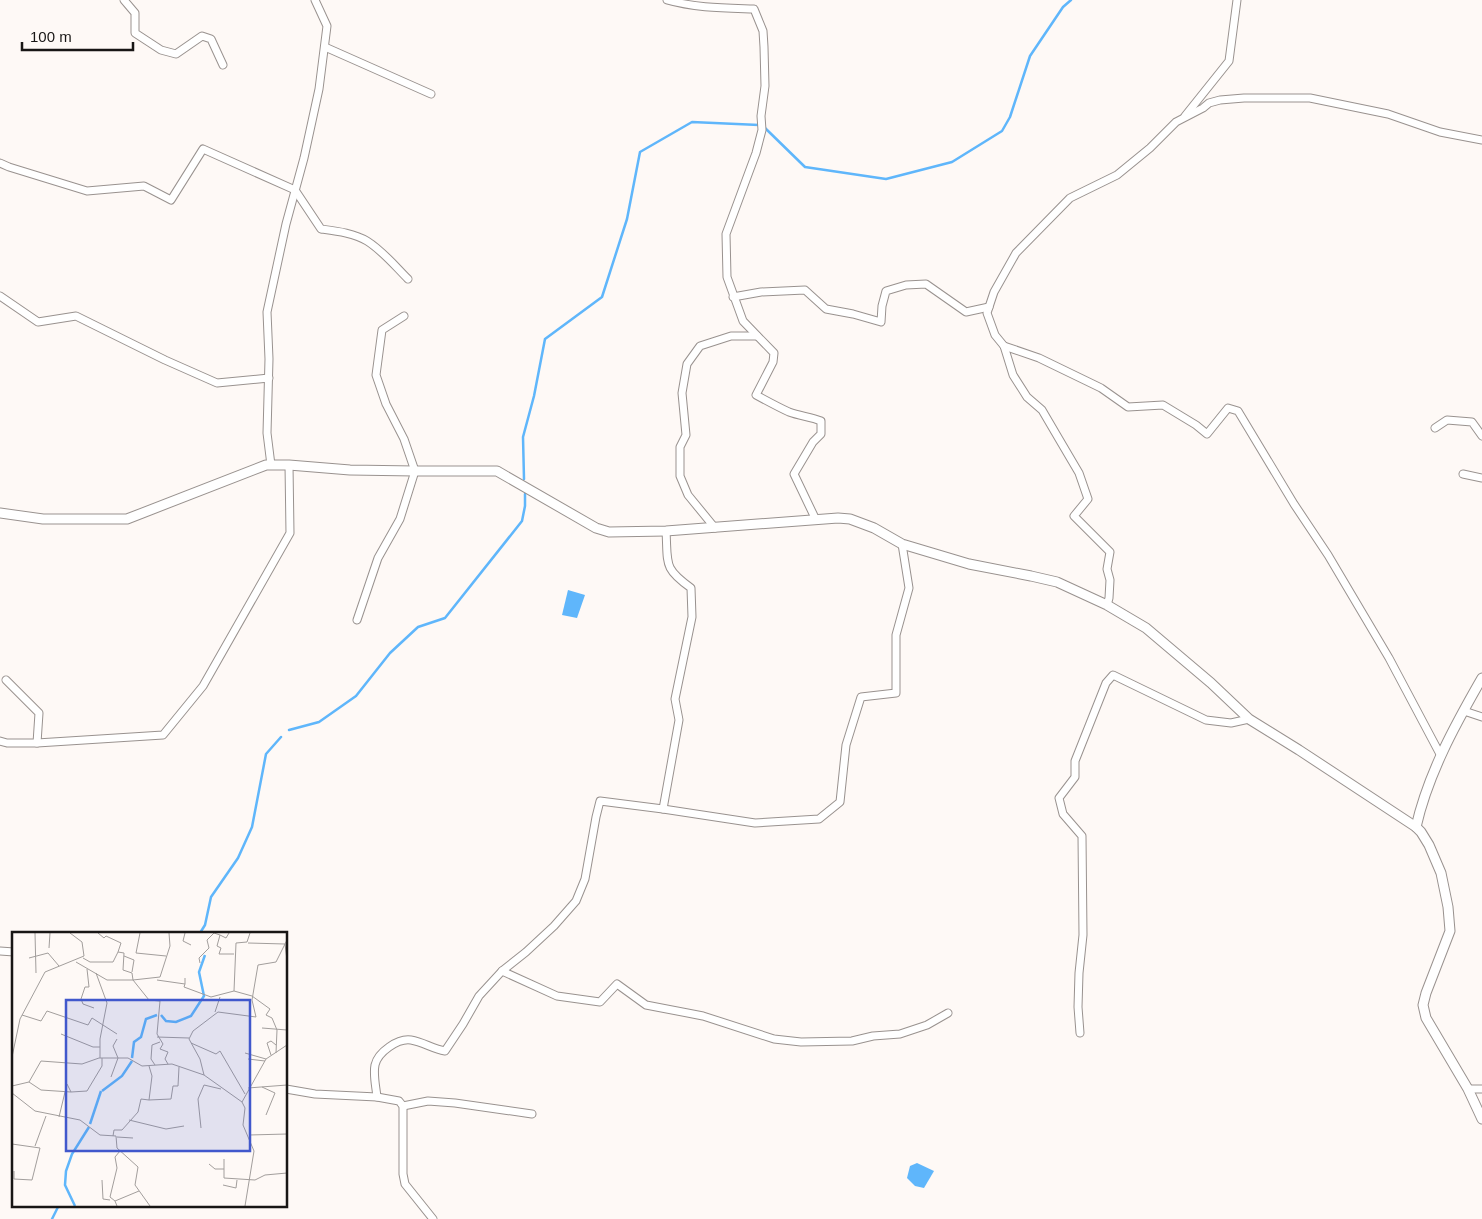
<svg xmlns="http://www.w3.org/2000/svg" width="1482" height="1219" font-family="Arial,sans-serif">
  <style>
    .water { fill: #5fb6fb }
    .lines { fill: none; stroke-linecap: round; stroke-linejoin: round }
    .stream { stroke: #5fb6fb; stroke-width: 2.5 }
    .minor-casing { stroke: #99928f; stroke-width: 9 }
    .tertiary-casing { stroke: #99928f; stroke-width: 11 }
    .minor { stroke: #fff; stroke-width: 7 }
    .tertiary { stroke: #fff; stroke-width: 9 }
    .inset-river { fill: none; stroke: #5fb6fb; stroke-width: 2.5 }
    .inset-road { fill: none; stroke: #a29e9c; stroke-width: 1 }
    .view { fill: #4158cc; fill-opacity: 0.15; stroke: #4158cc; stroke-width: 2.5 }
    .inset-edge { fill: none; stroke: #181615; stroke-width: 2.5 }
  </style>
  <rect width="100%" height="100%" fill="#fef9f6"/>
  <g class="water">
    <path d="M568 590 585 595 577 618 562 615Z"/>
    <path d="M917 1163 934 1171 924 1188 915 1186 907 1178 910 1166Z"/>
  </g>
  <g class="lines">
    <g class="stream">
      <path d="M764 127 805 167 886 179 952 162 1002 131 1010 117 1030 56 1063 7 1071 0"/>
      <path d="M524 479 523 437 534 396 545 339 602 297 627 219 640 152 692 122 759 125"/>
      <path d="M289 730 319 722 356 696 390 653 418 627 445 618 522 521 525 506V494"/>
      <path d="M200 933 205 925 211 897 238 858 252 827 266 754 281 737"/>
      <path d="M52 1219 59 1205"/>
    </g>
    <g class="minor-casing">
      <g id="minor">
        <path d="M124 0 135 13V33L161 50 176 54 202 36 211 39 223 65"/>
        <path d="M667 0C695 8 725 8 754 9L763 31 764 47 765 86 761 116 762 130 756 153 726 234 727 277 743 321 774 353 773 362 756 395C767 401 778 407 789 412 800 416 811 417 821 421V434L813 442 794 474 816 520"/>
        <path d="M325 47 431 94"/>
        <path d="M1185 116 1229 61 1237 0"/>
        <path d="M0 163 9 167 87 191 144 186 171 200 203 149 295 190 321 229C336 231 354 233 367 241 383 251 395 266 408 279"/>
        <path d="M0 296 38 322 76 316 165 360 217 383 269 378"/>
        <path d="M733 297 761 292 805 290 826 309 853 314 881 322 882 306 886 291 906 285 926 284 966 312 989 307"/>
        <path d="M1004 346 1039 358 1101 388 1128 407 1163 405 1196 425 1207 434 1228 408 1238 411 1294 504 1328 555 1389 658 1441 756"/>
        <path d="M1435 428 1447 420 1472 422 1482 436"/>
        <path d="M271 465 267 433 269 359 267 312 286 224 304 158 319 89 327 26 315 0"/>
        <path d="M1463 474 1482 478"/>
        <path d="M715 528 688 495 680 476V447L686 435 682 393 687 364 700 346 731 336H757"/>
        <path d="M1107 605 1109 598 1110 580 1107 569 1110 552 1074 516 1088 499 1079 473 1059 439 1042 410 1027 397 1013 375 1004 346 995 335 987 313 994 292 1016 253 1070 198 1117 175 1150 148 1176 122 1203 108 1209 103 1220 100 1244 98H1310L1388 114 1440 132 1482 140"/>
        <path d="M357 620 378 558 400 519 415 471 404 439 386 404 376 375 382 330 404 316"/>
        <path d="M1464 711 1482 717"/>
        <path d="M0 741 7 743H37L39 713 6 680"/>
        <path d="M37 743 163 735 203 686 290 533 289 465"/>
        <path d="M663 809 755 823 819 819 840 802 846 745 861 697 896 693V635L909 588 902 544"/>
        <path d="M0 951 14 952"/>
        <path d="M502 971 557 996 600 1002 617 984 646 1005 703 1016 774 1039 801 1042 852 1041 873 1036 900 1034 927 1025 948 1013"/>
        <path d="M1080 1033 1078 1007 1079 973 1083 935 1082 836 1063 814 1059 798 1075 777V761L1106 683 1113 675 1206 720 1231 723 1249 719"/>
        <path d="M286 1089 315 1094 377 1097 399 1101 403 1106V1174L405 1184 433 1219"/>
        <path d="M1468 1089H1482"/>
        <path d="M377 1097C376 1087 373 1075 375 1065 378 1052 398 1038 411 1040 423 1042 433 1049 445 1051L463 1024 479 996 502 971 526 952 554 926 576 901 585 879 596 817 600 801 663 809 679 720 675 699 692 617 691 588C663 568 668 564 666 531"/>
        <path d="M403 1106 428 1101 455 1103 532 1114"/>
      </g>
    </g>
    <g class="tertiary-casing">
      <g id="tertiary">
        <path d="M0 513 43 519H127L266 465H289L350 470 415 471H497L596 528 609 532 666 531 838 518 850 519 874 528 902 544 969 564 1031 576 1057 582 1107 605 1146 628 1211 683 1249 719 1299 750 1416 827 1421 832 1429 845 1441 873 1448 907 1450 931 1426 993 1423 1005 1426 1018 1468 1089 1482 1119"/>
        <path d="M1416 827C1428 774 1455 725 1482 678"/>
      </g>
    </g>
    <use href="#minor" class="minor"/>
    <use href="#tertiary" class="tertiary"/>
  </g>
  <g transform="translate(12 932)">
    <rect width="275" height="275" fill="#fef9f6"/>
    <path class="inset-river" d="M149 83 154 89 164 90 179 84 192 64 187 40 193 23M120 126 122 110 129 105 134 87 145 83M90 159 110 144 120 129M78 192 89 159M63 274 53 253 54 239 60 222 77 195"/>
    <path class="inset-road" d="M23 1 24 41M86 1 92 6 94 4 109 11 106 20M128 1 124 21 154 24M173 1 171 9 179 13M217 1 214 6 208 3 205 14 209 16 207 22H222M238 1 235 10 224 11 222 59 240 64 258 77 254 83 260 86 265 98 264 121M236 11 273 12 275 28M37 16 38 1M112 24 122 28 120 40M17 26 36 21 47 34M64 30 95 48H121L120 41 111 38 112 21 106 20 101 30H78L71 26M188 31 187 26 197 16 195 8 202 1 208 3M75 37 77 55H73L69 67 71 72 82 76M84 41 95 71 88 107V126M145 48 173 52V46M173 52 172 55 199 65 222 59M203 80 208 65M10 83 29 89 35 79 76 93 80 86 105 102M250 96 275 98M49 102 81 115H88M145 105 177 106M179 111 204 122 208 119 233 162M233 121 254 127M259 123 255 111 259 109 264 113M0 125 8 87 33 40 72 24 70 10 58 1M236 127 253 129M156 132 153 127 156 120 148 117 151 112 145 102 148 69 137 68 121 48 148 45 158 14 157 1M143 133 139 127 140 113 148 110M192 143 188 127 177 107 181 99 206 80 244 85 240 68 246 33 264 30 275 8M99 145 106 126 101 114 105 107M17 150 29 158 59 160 55 152M0 154 17 150 29 129 70 132 87 126H116L130 134 160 132 192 143 230 170 233 176 231 193 242 219 233 274M250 155 263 161 254 183M236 156 275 153M59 160 75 159 90 134V126M0 161 23 179 68 188 88 203 104 204 105 216 126 235 123 253 138 274M137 168 159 167 161 154H166L167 135M230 170 254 127 275 113M47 185 53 160M117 188 154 197 172 194M189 196 186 167 192 153 209 157M237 203 275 202M101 204 102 198H110L126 180 129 167 137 168 140 144 137 134M105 205 121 206M0 212 28 216 20 248 2 247V239M23 214 34 184M212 227V246L243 248 253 243 275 241M197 232 203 237H212M90 248 91 267 98 268M211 253 224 256 225 248M103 269 98 265 105 236 103 225 108 219M105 274 103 269 127 259"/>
    <path class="view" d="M54 68H238V219H54Z"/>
    <rect width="275" height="275" class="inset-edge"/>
  </g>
  <path d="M22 42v8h111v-8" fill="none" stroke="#181615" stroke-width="2.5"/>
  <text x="30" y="42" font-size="15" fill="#181615" stroke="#fef9f6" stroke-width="4" paint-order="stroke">100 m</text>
</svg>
